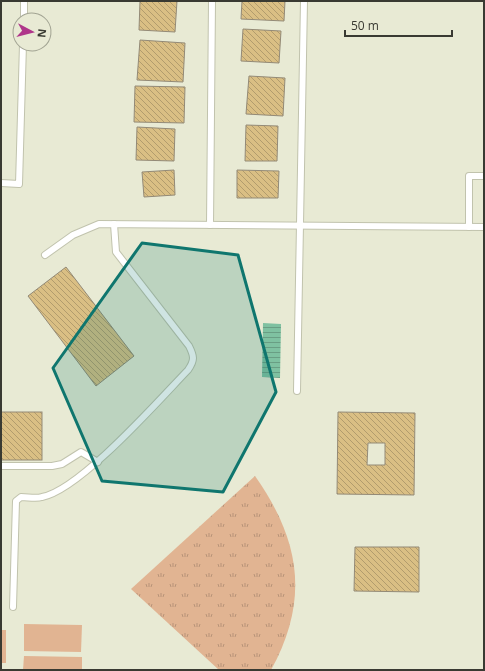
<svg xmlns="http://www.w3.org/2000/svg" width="485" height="671" font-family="'Open Sans',sans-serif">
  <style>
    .grass { fill: url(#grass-tufts) }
    .garden { fill: #e1b492 }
    .water { fill: url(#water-rules) }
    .building { fill: url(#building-back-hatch); stroke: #938a77; fill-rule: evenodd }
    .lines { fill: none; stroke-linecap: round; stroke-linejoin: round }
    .service-casing { stroke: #c1c3ad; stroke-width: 8 }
    .service { stroke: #fff; stroke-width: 6 }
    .marked { fill: #0f766e; fill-opacity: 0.2; stroke: #0f766e; stroke-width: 3; stroke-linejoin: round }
  </style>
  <defs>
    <pattern id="grass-tufts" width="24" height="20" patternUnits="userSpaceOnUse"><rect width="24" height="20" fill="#e1b492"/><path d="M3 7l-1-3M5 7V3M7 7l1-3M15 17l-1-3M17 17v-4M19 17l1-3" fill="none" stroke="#b79378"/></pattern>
    <pattern id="water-rules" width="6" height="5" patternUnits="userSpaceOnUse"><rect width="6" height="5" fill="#7fc1a1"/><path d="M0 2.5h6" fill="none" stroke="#699e84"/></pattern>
    <pattern id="building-back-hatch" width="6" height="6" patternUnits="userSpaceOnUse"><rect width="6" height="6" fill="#dabf84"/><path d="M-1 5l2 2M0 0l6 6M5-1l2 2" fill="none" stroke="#b29c6d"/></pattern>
  </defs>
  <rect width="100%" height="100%" fill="#e8ead4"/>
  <path class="grass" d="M255 476C300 540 310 599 271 670H219L131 589Z"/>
  <g class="garden">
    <path d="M24 624 82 625 81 652 24 651Z"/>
    <rect x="1" y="630" width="5" height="33"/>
    <path d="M24 656 82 657V670H23Z"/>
  </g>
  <path class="water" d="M263 323 281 324 280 378 262 377Z"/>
  <g class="building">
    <path d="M140 1H177L175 32 139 30Z"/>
    <path d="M242 1H285L284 21 241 19Z"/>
    <path d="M243 29 281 31 279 63 241 61Z"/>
    <path d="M140 40 185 43 183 82 137 80Z"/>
    <path d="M249 76 285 78 283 116 246 114Z"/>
    <path d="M135 86 185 87 184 123 134 122Z"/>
    <path d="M246 125 278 126 277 161H245Z"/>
    <path d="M137 127 175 129 174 161 136 160Z"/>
    <path d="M174 170 175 195 144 197 142 172Z"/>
    <path d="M237 170 279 171 278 198H237Z"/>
    <path d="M66 267 134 356 96 386 28 296Z"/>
    <rect x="1" y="412" width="41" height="48"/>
    <path d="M338 412 415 413 414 495 337 494ZM368 443H385V465H367Z"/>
    <path d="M355 547H419V592L354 591Z"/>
  </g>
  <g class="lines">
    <g class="service-casing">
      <g id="service">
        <path d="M24 20V1"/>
        <path d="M1 183 19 184 23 44"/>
        <path d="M210 225 212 1"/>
        <path d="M469 227V176H484"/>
        <path d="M45 255 73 235 99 224 484 227"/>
        <path d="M297 391 304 1"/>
        <path d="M1 466H52L62 464 81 452 98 462"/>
        <path d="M13 607 16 501 21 497C28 497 36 499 42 497 80 490 159 400 188 370 195 360 194 356 189 346L116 252 114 224"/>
      </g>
    </g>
    <use href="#service" class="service"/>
  </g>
  <path class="marked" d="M142 243 238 255 276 392 223 492 102 481 53 368Z"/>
  <rect width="485" height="671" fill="none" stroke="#393a32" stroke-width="4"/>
  <g transform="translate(32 32) rotate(97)"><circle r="19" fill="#e8ead4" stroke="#a2a493"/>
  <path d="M0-3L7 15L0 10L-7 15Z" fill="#af368a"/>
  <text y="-6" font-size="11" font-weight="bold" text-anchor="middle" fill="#393a32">N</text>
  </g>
  <path d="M345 30v6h107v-6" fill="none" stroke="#393a32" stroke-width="2"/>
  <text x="351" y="30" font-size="12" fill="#393a32" stroke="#e8ead4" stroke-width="3" paint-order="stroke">50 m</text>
</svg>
